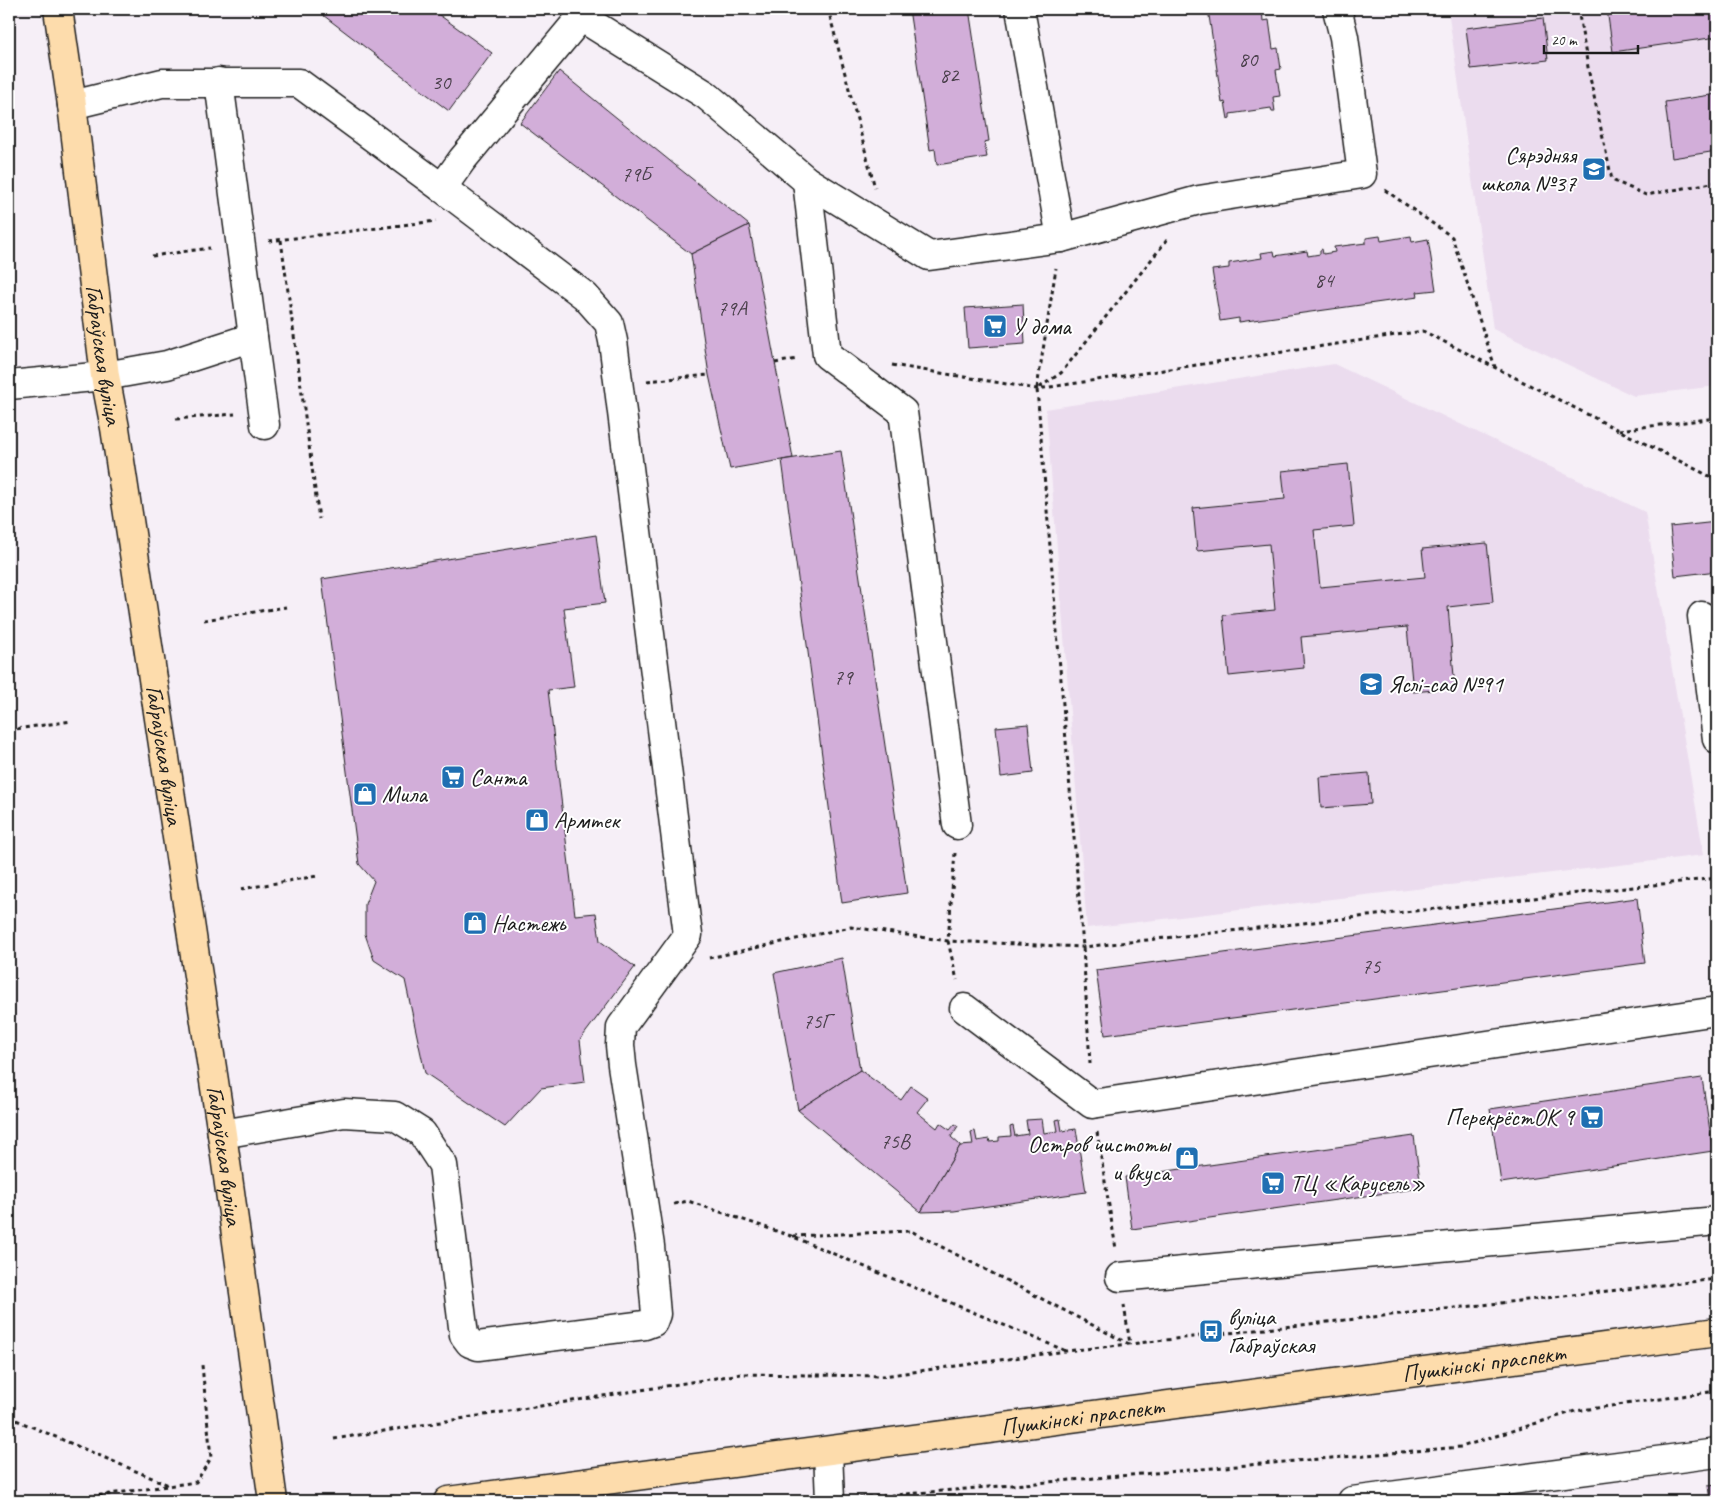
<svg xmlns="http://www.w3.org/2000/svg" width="1726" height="1510" font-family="Caveat,sans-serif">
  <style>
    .built { fill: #ebdcee }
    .building { fill: #d2aed9; stroke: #1c1c1c }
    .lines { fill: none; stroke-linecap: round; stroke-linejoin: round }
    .minor-casing { stroke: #1c1c1c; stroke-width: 31 }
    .major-casing { stroke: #1c1c1c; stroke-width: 31 }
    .path { stroke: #1c1c1c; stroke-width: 3; stroke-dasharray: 4 4; stroke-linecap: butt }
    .minor { stroke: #fff; stroke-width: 28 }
    .major { stroke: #fddcac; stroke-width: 28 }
    .labels { text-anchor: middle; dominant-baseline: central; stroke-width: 4; stroke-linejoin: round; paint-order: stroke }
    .number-label { font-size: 21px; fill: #4a404b }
    .poi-label { font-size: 24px; fill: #1c1c1c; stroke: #fff; text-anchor: start }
    .street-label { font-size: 24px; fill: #1c1c1c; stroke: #fff }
  </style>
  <rect width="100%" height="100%" fill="#f6eff7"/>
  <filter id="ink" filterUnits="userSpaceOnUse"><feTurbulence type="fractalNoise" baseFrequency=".02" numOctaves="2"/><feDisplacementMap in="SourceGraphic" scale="10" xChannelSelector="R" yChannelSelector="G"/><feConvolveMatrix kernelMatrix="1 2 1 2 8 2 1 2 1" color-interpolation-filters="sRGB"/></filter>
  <g filter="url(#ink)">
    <g class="built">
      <path d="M1448 9H1717V386L1634 396 1493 329Z"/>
      <path d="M1334 364 1645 512 1704 855 1087 928 1046 409Z"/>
    </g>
    <g class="building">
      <path d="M315 9H431L492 53 449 111Z"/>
      <path d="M909 9H969L989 141 984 142 987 157 937 165 935 149 930 150Z"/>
      <path d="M1208 9H1262L1263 21 1269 20 1273 49 1278 48 1281 69 1276 70 1280 96 1273 97 1275 112H1272L1271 108 1230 114V118L1228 119 1225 102 1222 103Z"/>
      <path d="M1607 9H1717V37L1613 52Z"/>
      <path d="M1543 18 1548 60 1471 69 1466 28Z"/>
      <path d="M559 71 749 225 691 254 520 123Z"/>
      <path d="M1717 94V151L1672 158 1665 102Z"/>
      <path d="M749 225 793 458 730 469 709 375 691 254Z"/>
      <path d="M1380 236 1381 241 1411 236 1412 242 1428 239 1436 290 1417 292 1418 297 1239 322V318L1220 321 1212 270 1229 268V263L1262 258 1261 253 1274 251 1275 256 1307 251 1308 256 1320 254V250L1322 249 1323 254 1335 252 1334 247 1366 243V238Z"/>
      <path d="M1023 304 1025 344 968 348 965 308Z"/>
      <path d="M841 451 907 893 842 903 782 460Z"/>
      <path d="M1348 464 1354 526 1314 530 1320 587 1425 577 1422 549 1487 543 1493 602 1448 607 1455 688 1413 692 1407 627 1301 637 1304 668 1229 676 1223 615 1275 610 1269 544 1197 551 1193 508 1285 499 1282 471Z"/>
      <path d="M1717 522V571L1675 576 1670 527Z"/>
      <path d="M596 535 605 603 564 608 574 687 548 690 575 915 596 913 600 941 635 967 580 1040 585 1082 541 1088 505 1127 425 1073 405 980 374 960 365 934V904L374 881 359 864 322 579Z"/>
      <path d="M1028 724 1033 773 1001 777 996 727Z"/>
      <path d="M1369 773 1371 804 1321 808 1319 777Z"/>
      <path d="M1637 898 1645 963 1105 1035 1096 970Z"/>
      <path d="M842 958 860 1070 798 1110 774 973Z"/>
      <path d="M860 1070 901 1100 911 1086 928 1098 917 1112 937 1128 940 1123 950 1130 955 1124 958 1126 951 1137 960 1145V1146L921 1212 798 1110Z"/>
      <path d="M1702 1078 1713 1151 1501 1183 1490 1109Z"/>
      <path d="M1042 1119 1044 1133 1058 1131 1056 1120 1060 1119 1062 1131 1076 1129 1086 1192 954 1211 921 1212 960 1146 973 1145 971 1132 975 1131 977 1141 989 1139 990 1142 999 1141V1137L1011 1136 1010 1127 1013 1126 1015 1136 1028 1134 1026 1120Z"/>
      <path d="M1414 1136 1421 1188 1132 1229 1125 1177Z"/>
      <path d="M1717 1485V1501H1710L1708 1486Z"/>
    </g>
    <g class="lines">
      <g class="minor-casing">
        <g id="minor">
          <path d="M1020 9 1061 238"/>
          <path d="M72 105 162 83H299L442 188 462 160 581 17 706 95 807 181 929 256 1061 238 1199 200 1362 174 1344 37 1337 9"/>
          <path d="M807 181 827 355 903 412 957 825"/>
          <path d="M253 337 265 425"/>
          <path d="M9 385 105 376 167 365 253 337 219 82"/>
          <path d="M1702 616 1717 739"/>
          <path d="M964 1008 1092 1104 1717 1011"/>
          <path d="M222 1134 344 1113 395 1116 422 1133 443 1165 464 1335 470 1343 478 1346 645 1325 653 1322 656 1314 650 1246 622 1065 620 1045 621 1027 688 935 613 341 609 323 585 296 442 188"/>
          <path d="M1120 1277 1717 1221"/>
          <path d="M828 1451 830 1501"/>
          <path d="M1352 1501 1717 1453"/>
        </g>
      </g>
      <g class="major-casing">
        <g id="major">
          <path id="s1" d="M58 9 72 105 105 376 115 428 222 1134 273 1501"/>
          <path id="s2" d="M448 1501 1717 1332"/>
        </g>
      </g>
      <g class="path">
        <path d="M828 9 875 188"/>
        <path d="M1578 9 1589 73 1612 180 1646 195 1717 182"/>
        <path d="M1385 190 1452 237 1495 367"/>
        <path d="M281 240 319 519"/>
        <path d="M269 241 436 221"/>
        <path d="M152 256 210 248"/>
        <path d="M775 363 797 359"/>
        <path d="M892 365 1037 389 1423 331 1717 480"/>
        <path d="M647 381 709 375"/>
        <path d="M1037 388 1056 268"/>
        <path d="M176 419 235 414"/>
        <path d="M1619 430 1717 418"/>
        <path d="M204 620 286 607"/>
        <path d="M9 730 72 721"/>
        <path d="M955 853 948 941 957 980"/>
        <path d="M241 889 317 876"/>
        <path d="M709 958 851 927 948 941 1083 947 1717 878"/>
        <path d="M1090 1064 1083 947 1037 389 1061 373 1167 240"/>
        <path d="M1097 1132 1116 1249"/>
        <path d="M674 1204 688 1201 791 1236 1066 1351"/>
        <path d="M793 1236 911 1231 1129 1344"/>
        <path d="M1124 1305 1130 1344"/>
        <path d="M9 1417 171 1486"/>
        <path d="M334 1439 741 1374 883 1376 1066 1351 1717 1279"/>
        <path d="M859 1498 1461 1447 1575 1411 1717 1391"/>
        <path d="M59 1501 196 1482 211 1458 202 1365"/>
      </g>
      <use href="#minor" class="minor"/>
      <use href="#major" class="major"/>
    </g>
  </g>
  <defs>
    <g id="school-square" transform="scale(1.25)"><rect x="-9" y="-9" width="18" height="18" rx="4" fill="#1f6fb2" stroke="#fff"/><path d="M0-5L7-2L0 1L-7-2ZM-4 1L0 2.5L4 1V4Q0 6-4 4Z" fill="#fff"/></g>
    <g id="supermarket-square" transform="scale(1.25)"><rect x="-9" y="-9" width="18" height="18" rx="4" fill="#1f6fb2" stroke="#fff"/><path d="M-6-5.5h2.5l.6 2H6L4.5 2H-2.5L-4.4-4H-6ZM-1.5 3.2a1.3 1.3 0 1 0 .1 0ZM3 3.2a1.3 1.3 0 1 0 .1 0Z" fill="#fff"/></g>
    <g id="shop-square" transform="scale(1.25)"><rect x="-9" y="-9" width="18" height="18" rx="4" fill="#1f6fb2" stroke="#fff"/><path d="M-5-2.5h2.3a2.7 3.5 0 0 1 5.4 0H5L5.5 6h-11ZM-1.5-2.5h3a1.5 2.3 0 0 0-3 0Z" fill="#fff"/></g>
    <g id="bus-square" transform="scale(1.25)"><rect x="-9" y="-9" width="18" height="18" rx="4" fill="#1f6fb2" stroke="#fff"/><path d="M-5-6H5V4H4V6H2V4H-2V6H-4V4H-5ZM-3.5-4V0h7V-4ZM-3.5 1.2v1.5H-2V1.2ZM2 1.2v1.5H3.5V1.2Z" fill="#fff"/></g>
  </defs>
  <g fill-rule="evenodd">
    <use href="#school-square" x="1594" y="169"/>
    <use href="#supermarket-square" x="995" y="326"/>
    <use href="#school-square" x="1371" y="684"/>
    <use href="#supermarket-square" x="453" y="777"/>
    <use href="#shop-square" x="365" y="794"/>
    <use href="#shop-square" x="537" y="820"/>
    <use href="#shop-square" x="475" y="923"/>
    <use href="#supermarket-square" x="1592" y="1117"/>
    <use href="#shop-square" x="1187" y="1158"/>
    <use href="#supermarket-square" x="1273" y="1183"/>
    <use href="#bus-square" x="1211" y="1331"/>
  </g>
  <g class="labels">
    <g class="number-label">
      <text x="1248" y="59">80</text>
      <text x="949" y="75">82</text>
      <text x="441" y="82">30</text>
      <text x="636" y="174">79Б</text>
      <text x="1324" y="280">84</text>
      <text x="732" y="308">79А</text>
      <text x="843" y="677">79</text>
      <text x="1371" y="966">75</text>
      <text x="817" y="1021">75Г</text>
      <text x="895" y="1141">75В</text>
    </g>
    <g class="poi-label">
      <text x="1576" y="155" text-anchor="end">Сярэдняя<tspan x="1576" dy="28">школа №37</tspan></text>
      <text x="1012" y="326">У дома</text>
      <text x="1388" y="684">Яслі-сад №91</text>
      <text x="470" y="777">Санта</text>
      <text x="382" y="794">Мила</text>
      <text x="554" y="820">Армтек</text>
      <text x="492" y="923">Настежь</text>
      <text x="1574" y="1117" text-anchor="end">ПерекрёстОК 9</text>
      <text x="1170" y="1144" text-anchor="end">Остров чистоты<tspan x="1170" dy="28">и вкуса</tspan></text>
      <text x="1290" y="1183">ТЦ «Карусель»</text>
      <text x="1228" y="1317">вуліца<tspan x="1228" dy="28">Габраўская</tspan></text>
    </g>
    <g class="street-label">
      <text stroke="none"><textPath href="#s1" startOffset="349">Габраўская вуліца</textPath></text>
      <text stroke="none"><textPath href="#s1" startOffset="754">Габраўская вуліца</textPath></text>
      <text stroke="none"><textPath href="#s1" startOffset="1159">Габраўская вуліца</textPath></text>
      <text stroke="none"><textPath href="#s2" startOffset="1045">Пушкінскі праспект</textPath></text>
      <text stroke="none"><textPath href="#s2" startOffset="640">Пушкінскі праспект</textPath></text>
    </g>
  </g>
  <rect width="1726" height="1510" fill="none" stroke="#fff" stroke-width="30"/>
  <rect x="15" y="15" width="1696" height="1480" fill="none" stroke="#1c1c1c" stroke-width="2" filter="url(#ink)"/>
  <path d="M1544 45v8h94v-8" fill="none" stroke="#1c1c1c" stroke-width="2.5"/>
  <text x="1551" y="45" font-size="15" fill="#1c1c1c" stroke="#ffffff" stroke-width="4" paint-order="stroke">20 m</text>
</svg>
